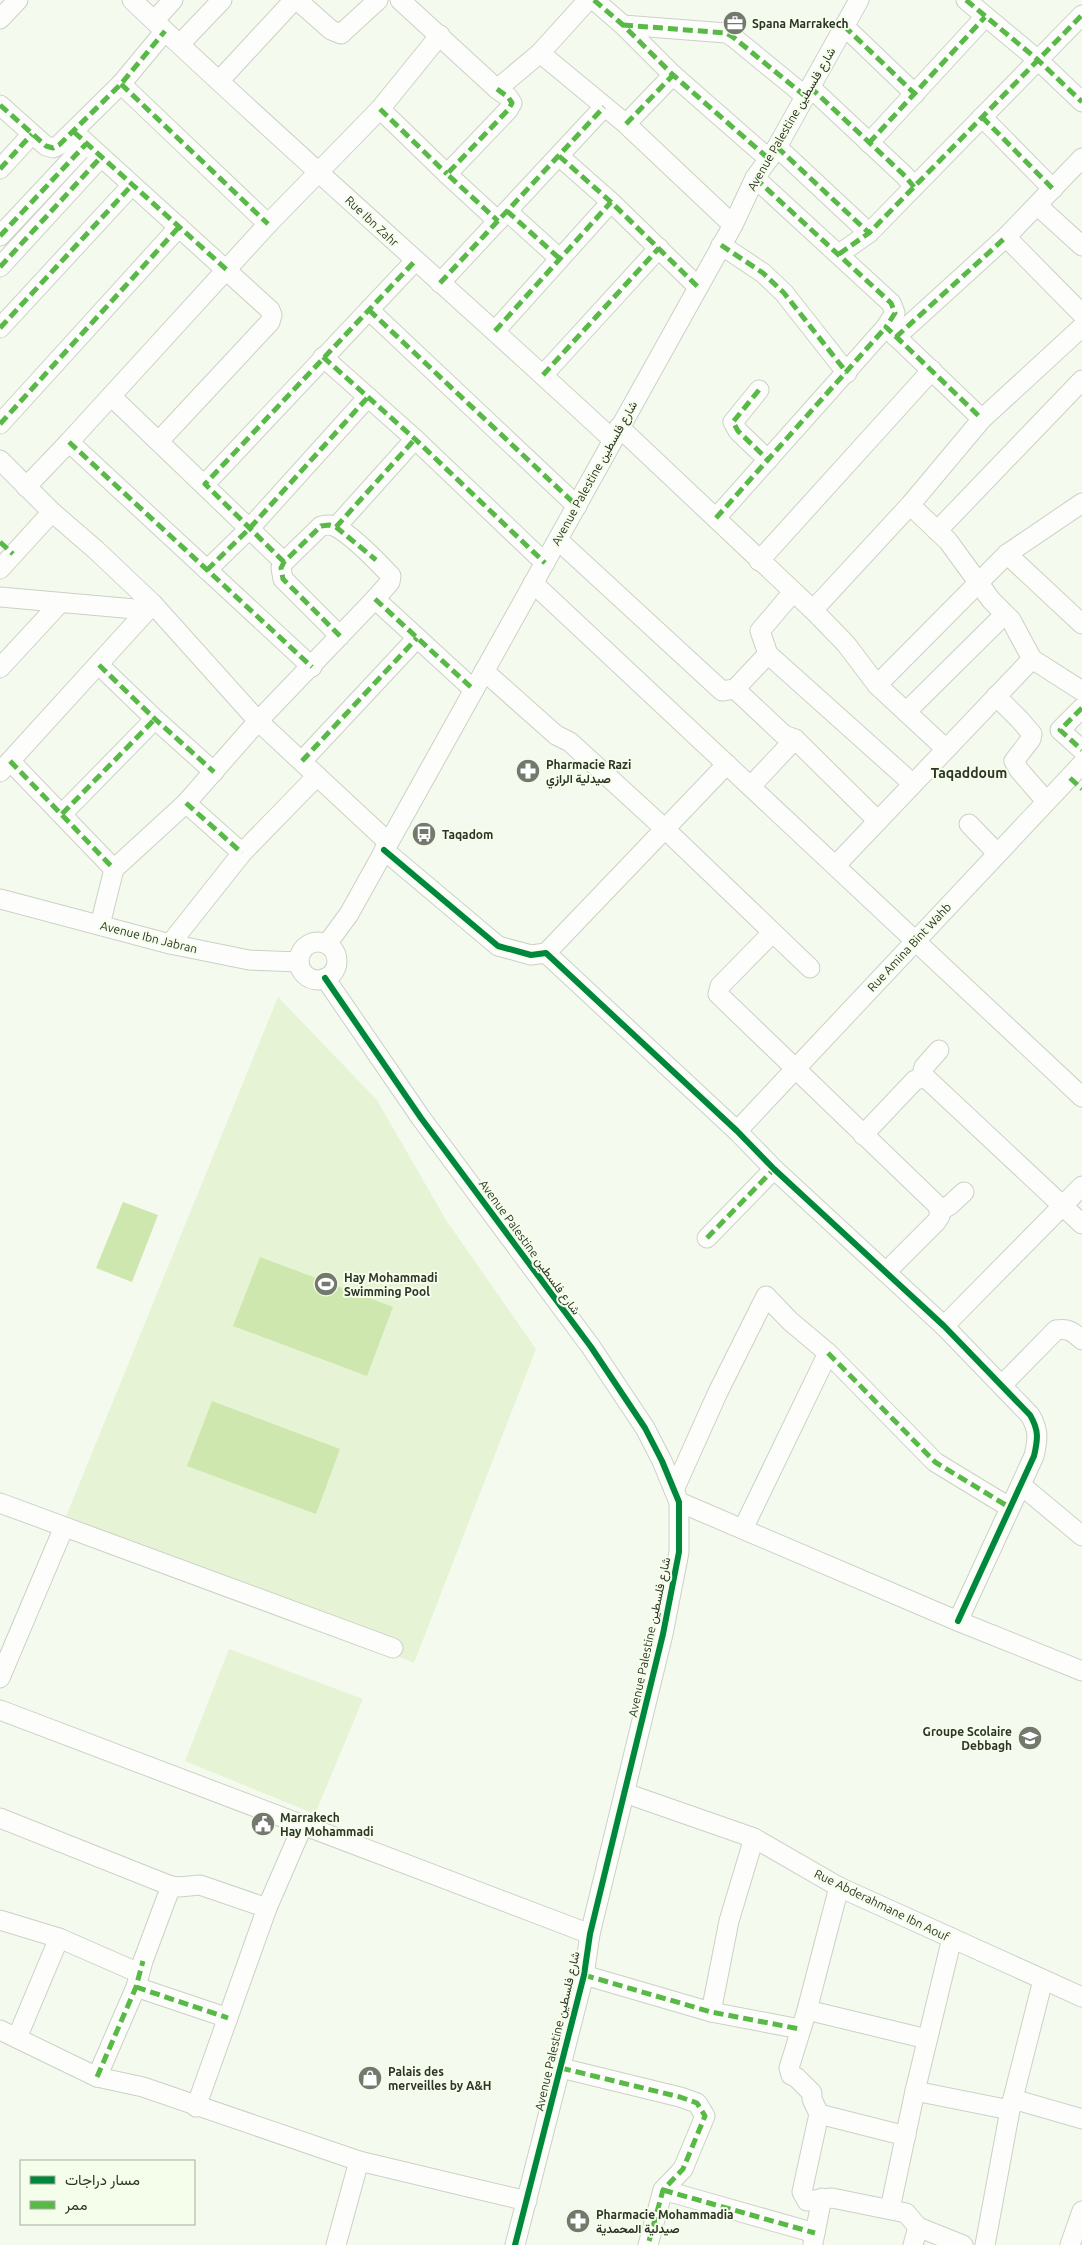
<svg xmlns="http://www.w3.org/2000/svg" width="1082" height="2245" font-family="Ubuntu,Vazirmatn,sans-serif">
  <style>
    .green { fill: #e6f4d5 }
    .water { fill: #cee7ae }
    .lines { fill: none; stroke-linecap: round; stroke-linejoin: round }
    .minor-casing { stroke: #cbd1c5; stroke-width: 21 }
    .minor { stroke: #fdfefc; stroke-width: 19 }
    .quiet { stroke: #58b947; stroke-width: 5; stroke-dasharray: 10 5; stroke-linecap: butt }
    .cycleway-casing { stroke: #f5feea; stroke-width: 9 }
    .cycleway { stroke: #00873e; stroke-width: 6 }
    .labels { text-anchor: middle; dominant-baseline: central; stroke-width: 4; stroke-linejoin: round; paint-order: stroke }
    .poi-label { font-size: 12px; font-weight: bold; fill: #2e3427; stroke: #f5feea; text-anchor: start }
    .street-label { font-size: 12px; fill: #2e3427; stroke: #f5feea }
    .neighbourhood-label { font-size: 14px; font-weight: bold; fill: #2e3427; stroke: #f5feea }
  </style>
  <rect width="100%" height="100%" fill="#f4faee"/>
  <g class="green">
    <path d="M278 997 377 1100 446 1220 536 1349 414 1663 65 1519Z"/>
    <path d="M229 1649 363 1699 315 1814 185 1761Z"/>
  </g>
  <g class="water">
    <path d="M123 1202 158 1215 132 1282 96 1268Z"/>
    <path d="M260 1257 393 1307 367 1376 233 1326Z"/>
    <path d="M212 1401 340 1449 316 1514 187 1466Z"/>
  </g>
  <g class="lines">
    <g class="minor-casing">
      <g id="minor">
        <path d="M132 0C290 150 454 292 613 440"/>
        <path d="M297 0 331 30 341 34 378 0"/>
        <path d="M400 0 497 89 508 97 512 103 508 110 447 174 498 221"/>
        <path d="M594 0 623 25 673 75 769 159"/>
        <path d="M966 0 1038 60 1082 102"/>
        <path d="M0 19 18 0"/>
        <path d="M154 21 173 0"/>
        <path d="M623 25 726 33 733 37 805 96"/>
        <path d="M844 26 915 94"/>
        <path d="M180 44 222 0"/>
        <path d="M540 53 626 124 733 225"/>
        <path d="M219 81 294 0"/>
        <path d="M121 84 268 224"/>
        <path d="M810 87 905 176 914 187"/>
        <path d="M497 89 540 53 588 0"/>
        <path d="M0 105 46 146 53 148 59 145 121 84 165 31"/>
        <path d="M380 109 447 174"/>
        <path d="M982 117 1053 189"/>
        <path d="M626 124 673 75"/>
        <path d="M74 132 270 310 272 315 270 322 159 441"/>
        <path d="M869 143 985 17"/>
        <path d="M777 147 869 233"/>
        <path d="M559 156 611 202 698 287"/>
        <path d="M0 169 32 134"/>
        <path d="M755 178 891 303 895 313 886 327 982 419"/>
        <path d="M1037 205 1082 246"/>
        <path d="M507 211 559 258"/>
        <path d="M0 236 86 144"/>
        <path d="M1006 237 1082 314"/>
        <path d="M721 245 763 273 784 293 847 373"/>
        <path d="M839 254 869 233 1082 15"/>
        <path d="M0 267 101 157"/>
        <path d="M440 283 604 107"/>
        <path d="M369 310 577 506"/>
        <path d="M0 328 132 185"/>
        <path d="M495 331 611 202"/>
        <path d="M896 337 1006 237 1082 158"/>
        <path d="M323 357 415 439 545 563"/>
        <path d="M543 375 659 248"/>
        <path d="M759 390 733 422 738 431 768 460"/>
        <path d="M111 396 284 562"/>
        <path d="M0 424 179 227"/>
        <path d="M619 427 813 610 846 644 877 685 946 749"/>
        <path d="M69 442 312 667"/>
        <path d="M0 460 52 512 96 550 153 604 258 721 388 842"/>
        <path d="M205 484 415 261"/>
        <path d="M26 487 69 442 268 224 380 109 440 35"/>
        <path d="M910 505 948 541 991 600 1011 620 1032 659 1082 691"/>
        <path d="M716 518 886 327"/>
        <path d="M336 527 415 439"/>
        <path d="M937 531 1082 380"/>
        <path d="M558 540 722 691 735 689 784 735 795 739 878 821"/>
        <path d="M1007 554 1082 624"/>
        <path d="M759 561 932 370"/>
        <path d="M0 569 52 512"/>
        <path d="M207 570 249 529 368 397"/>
        <path d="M533 583 1082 1097"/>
        <path d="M793 592 760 631 768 654 913 784"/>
        <path d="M0 597 146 610"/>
        <path d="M375 599 474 690"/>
        <path d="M813 610 910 505 982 419 1082 327"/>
        <path d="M99 665 155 719 214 772"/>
        <path d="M0 668 60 603"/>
        <path d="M484 671 556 735 570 742 665 829 810 968"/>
        <path d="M877 685 1007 554 1082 503"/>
        <path d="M735 689 768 654"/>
        <path d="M996 696 1020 720 1032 734 1031 739 1014 761 1019 770 1046 801"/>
        <path d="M1082 708 1060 730 1082 750"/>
        <path d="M906 712 1004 615"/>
        <path d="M10 761 114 869"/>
        <path d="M302 761 417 638"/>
        <path d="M0 772 153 604"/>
        <path d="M751 786 795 739"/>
        <path d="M186 803 242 853"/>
        <path d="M62 814 155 719"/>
        <path d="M969 824 997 853"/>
        <path d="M384 850 498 946 531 955 546 953 737 1131 774 1169 944 1326 1030 1415C1039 1430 1038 1439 1034 1456L958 1621"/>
        <path d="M836 865 1032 659"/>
        <path d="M0 899 170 944 249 960 299 962"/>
        <path d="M100 925 114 869 186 803 258 721 375 599 390 582 391 576C377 561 354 537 336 527 331 524 326 525 321 526L284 562 281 568 283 579 340 636"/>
        <path d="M772 933 720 986 718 994 938 1206 940 1216 936 1222 886 1272"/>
        <circle cx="318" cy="961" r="19"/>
        <path d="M170 944 242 853 317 776"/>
        <path d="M327 944 349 914 733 225 755 178 777 147 859 0"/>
        <path d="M546 953 727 764"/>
        <path d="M325 978 421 1118 591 1347 645 1428 662 1461 679 1502V1552L663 1634 590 1934 584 1975 515 2245"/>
        <path d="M921 1078 924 1067 939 1050"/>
        <path d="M737 1131 1082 764"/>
        <path d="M863 1135 915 1080 926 1078 1082 1224"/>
        <path d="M940 1211 950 1205 964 1192"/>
        <path d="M707 1238 774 1169"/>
        <path d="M944 1326 1082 1186"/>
        <path d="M828 1353 935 1462 1009 1507"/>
        <path d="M1002 1385 1056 1330C1069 1328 1073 1332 1082 1340"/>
        <path d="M1021 1485 1082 1536"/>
        <path d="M674 1490 718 1392 766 1296 790 1321 828 1353 743 1529"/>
        <path d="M679 1502 960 1622 1082 1671"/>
        <path d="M0 1503 393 1648"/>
        <path d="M0 1678 64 1527"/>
        <path d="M0 1710 590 1934"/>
        <path d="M625 1793 754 1838 839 1887 1082 1997"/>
        <path d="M0 1818 171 1886"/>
        <path d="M839 1887 807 2010 789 2068 791 2075 796 2077 812 2093V2099L819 2114 802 2192 807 2201 832 2198 906 2213 918 2227 963 2245"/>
        <path d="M0 1920 59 1938 139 1973"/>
        <path d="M584 1975 711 2012 800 2029"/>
        <path d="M136 1987 228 2018"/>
        <path d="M807 2010 927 2039"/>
        <path d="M711 2012 729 1921 754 1838"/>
        <path d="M0 2030 97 2077 143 2087 359 2161 527 2201"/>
        <path d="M17 2038 59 1938"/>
        <path d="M561 2068 680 2097 697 2103 705 2116 683 2169 663 2190 648 2245"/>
        <path d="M97 2077 136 1987 143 1961 171 1886 179 1887 200 1885 267 1908"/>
        <path d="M915 2091 1010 2110"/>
        <path d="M1013 2099 1082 2119"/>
        <path d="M196 2107 267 1908 303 1825"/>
        <path d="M819 2114 906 2136"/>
        <path d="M663 2190 815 2233"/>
        <path d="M890 2209 915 2091 952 1938"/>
        <path d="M813 2243 822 2198"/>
        <path d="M336 2245 359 2161"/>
        <path d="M913 2245 918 2227"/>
        <path d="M985 2245 1010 2110 1043 1980"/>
        <path d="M1070 2245 1082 2211"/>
      </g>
    </g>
    <use href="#minor" class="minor"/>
    <g class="quiet">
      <path d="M594 0 623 25 673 75 769 159"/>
      <path d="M966 0 1038 60 1082 102"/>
      <path d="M623 25 726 33 733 37 805 96"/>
      <path d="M844 26 915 94"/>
      <path d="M121 84 268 224"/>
      <path d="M810 87 905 176 914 187"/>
      <path d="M497 89 508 97 512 103 508 110 447 174 498 221"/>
      <path d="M0 105 46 146 53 148 59 145 121 84 165 31"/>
      <path d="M380 109 447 174"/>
      <path d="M982 117 1053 189"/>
      <path d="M626 124 673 75"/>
      <path d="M74 132 227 270"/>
      <path d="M869 143 985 17"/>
      <path d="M777 147 869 233"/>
      <path d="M559 156 611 202 698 287"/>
      <path d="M0 169 32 134"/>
      <path d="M755 178 891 303 895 313 886 327 982 419"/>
      <path d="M507 211 559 258"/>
      <path d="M0 236 86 144"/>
      <path d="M721 245 763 273 784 293 847 373"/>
      <path d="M839 254 869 233 1082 15"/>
      <path d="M0 267 101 157"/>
      <path d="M440 283 604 107"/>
      <path d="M369 310 577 506"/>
      <path d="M0 328 132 185"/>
      <path d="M495 331 611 202"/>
      <path d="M896 337 1006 237"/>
      <path d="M323 357 415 439 545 563"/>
      <path d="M543 375 659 248"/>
      <path d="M759 390 733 422 738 431 768 460"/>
      <path d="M0 424 179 227"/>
      <path d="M69 442 312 667"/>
      <path d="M716 518 886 327"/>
      <path d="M336 527 415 439"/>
      <path d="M0 542 13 554"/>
      <path d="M284 562 205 484 415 261"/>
      <path d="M207 570 249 529 368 397"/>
      <path d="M375 599 474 690"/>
      <path d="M340 636 283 579 281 568 284 562 321 526 329 525 336 527 376 560"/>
      <path d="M99 665 155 719 214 772"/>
      <path d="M1082 708 1060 730 1082 750"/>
      <path d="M10 761 114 869"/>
      <path d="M302 761 417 638"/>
      <path d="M1070 778 1082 789"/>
      <path d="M186 803 242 853"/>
      <path d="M62 814 155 719"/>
      <path d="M707 1238 774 1169"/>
      <path d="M828 1353 935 1462 1009 1507"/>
      <path d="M584 1975 711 2012 800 2029"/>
      <path d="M136 1987 228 2018"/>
      <path d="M561 2068 680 2097 697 2103 705 2116 683 2169 663 2190 648 2245"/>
      <path d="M97 2077 136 1987 143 1961"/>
      <path d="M663 2190 815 2233"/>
    </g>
    <g class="cycleway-casing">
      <g id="cycleway">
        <path d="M384 850 498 946 531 955 546 953 737 1131 774 1169 944 1326 1030 1415C1039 1430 1038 1439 1034 1456L958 1621"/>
        <path d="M325 978 421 1118 591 1347 645 1428 662 1461 679 1502V1552L663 1634 590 1934 584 1975 515 2245"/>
      </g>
    </g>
    <use href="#cycleway" class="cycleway"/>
  </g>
  <defs>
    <g id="office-disc" transform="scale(1.25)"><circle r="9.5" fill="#73796d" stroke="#f5feea"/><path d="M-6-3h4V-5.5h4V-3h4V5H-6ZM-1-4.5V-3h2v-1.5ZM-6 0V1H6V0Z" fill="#fff"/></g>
    <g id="pharmacy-disc" transform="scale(1.25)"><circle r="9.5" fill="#73796d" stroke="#f5feea"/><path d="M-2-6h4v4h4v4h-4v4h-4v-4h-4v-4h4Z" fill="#fff"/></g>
    <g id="bus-disc" transform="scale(1.25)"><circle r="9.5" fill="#73796d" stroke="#f5feea"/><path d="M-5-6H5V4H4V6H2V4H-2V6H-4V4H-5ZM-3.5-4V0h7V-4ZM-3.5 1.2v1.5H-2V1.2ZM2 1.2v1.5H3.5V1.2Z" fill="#fff"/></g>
    <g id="stadium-disc" transform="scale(1.25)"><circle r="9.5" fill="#73796d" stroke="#f5feea"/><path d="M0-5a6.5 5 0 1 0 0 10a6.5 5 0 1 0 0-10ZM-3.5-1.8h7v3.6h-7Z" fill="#fff"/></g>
    <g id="school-disc" transform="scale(1.25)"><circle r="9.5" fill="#73796d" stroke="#f5feea"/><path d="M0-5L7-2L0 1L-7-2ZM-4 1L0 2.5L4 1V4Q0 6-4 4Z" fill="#fff"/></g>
    <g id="civic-disc" transform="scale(1.25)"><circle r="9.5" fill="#73796d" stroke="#f5feea"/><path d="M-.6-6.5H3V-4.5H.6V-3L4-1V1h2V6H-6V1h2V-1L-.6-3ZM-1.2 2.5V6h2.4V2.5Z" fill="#fff"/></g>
    <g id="shop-disc" transform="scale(1.25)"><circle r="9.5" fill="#73796d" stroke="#f5feea"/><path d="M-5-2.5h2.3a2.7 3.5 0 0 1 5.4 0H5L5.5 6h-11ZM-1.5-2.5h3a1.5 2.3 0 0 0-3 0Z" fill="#fff"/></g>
  </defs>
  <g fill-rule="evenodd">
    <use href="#office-disc" x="735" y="23"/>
    <use href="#pharmacy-disc" x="528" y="771"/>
    <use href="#bus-disc" x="424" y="834"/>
    <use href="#stadium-disc" x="326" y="1284"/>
    <use href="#school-disc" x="1030" y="1738"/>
    <use href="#civic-disc" x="263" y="1824"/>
    <use href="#shop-disc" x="370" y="2078"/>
    <use href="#pharmacy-disc" x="578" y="2221"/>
  </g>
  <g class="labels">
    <g class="poi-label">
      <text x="752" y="23">Spana Marrakech</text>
      <text x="546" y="764">Pharmacie Razi<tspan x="546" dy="14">صيدلية الرازي</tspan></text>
      <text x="442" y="834">Taqadom</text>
      <text x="344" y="1277">Hay Mohammadi<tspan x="344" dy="14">Swimming Pool</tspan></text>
      <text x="1012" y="1731" text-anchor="end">Groupe Scolaire<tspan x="1012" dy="14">Debbagh</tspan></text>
      <text x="280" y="1817">Marrakech<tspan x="280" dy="14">Hay Mohammadi</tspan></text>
      <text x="388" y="2071">Palais des<tspan x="388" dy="14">merveilles by A&amp;H</tspan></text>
      <text x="596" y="2214">Pharmacie Mohammadia<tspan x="596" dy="14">صيدلية المحمدية</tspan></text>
    </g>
    <g class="street-label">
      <text transform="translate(791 119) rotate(-60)">Avenue Palestine شارع فلسطين</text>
      <text transform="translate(372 221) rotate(43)">Rue Ibn Zahr</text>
      <text transform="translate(594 473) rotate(-61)">Avenue Palestine شارع فلسطين</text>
      <text transform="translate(149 937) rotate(14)">Avenue Ibn Jabran</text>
      <text transform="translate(909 947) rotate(-47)">Rue Amina Bint Wahb</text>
      <text transform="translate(530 1247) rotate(54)">Avenue Palestine شارع فلسطين</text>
      <text transform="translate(649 1637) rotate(-78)">Avenue Palestine شارع فلسطين</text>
      <text transform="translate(882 1905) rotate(26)">Rue Abderahmane Ibn Aouf</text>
      <text transform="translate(557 2031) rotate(-77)">Avenue Palestine شارع فلسطين</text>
    </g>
    <g class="neighbourhood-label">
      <text x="969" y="773">Taqaddoum</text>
    </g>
  </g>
  <rect x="20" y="2160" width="175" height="65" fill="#f5feea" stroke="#a5ad9c"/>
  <rect x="30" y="2176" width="25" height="8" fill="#00873e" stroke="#a5ad9c"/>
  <text x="65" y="2185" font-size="15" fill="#2e3427">مسار دراجات</text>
  <rect x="30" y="2201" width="25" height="8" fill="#58b947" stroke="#a5ad9c"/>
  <text x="65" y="2210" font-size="15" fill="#2e3427">ممر</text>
</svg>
